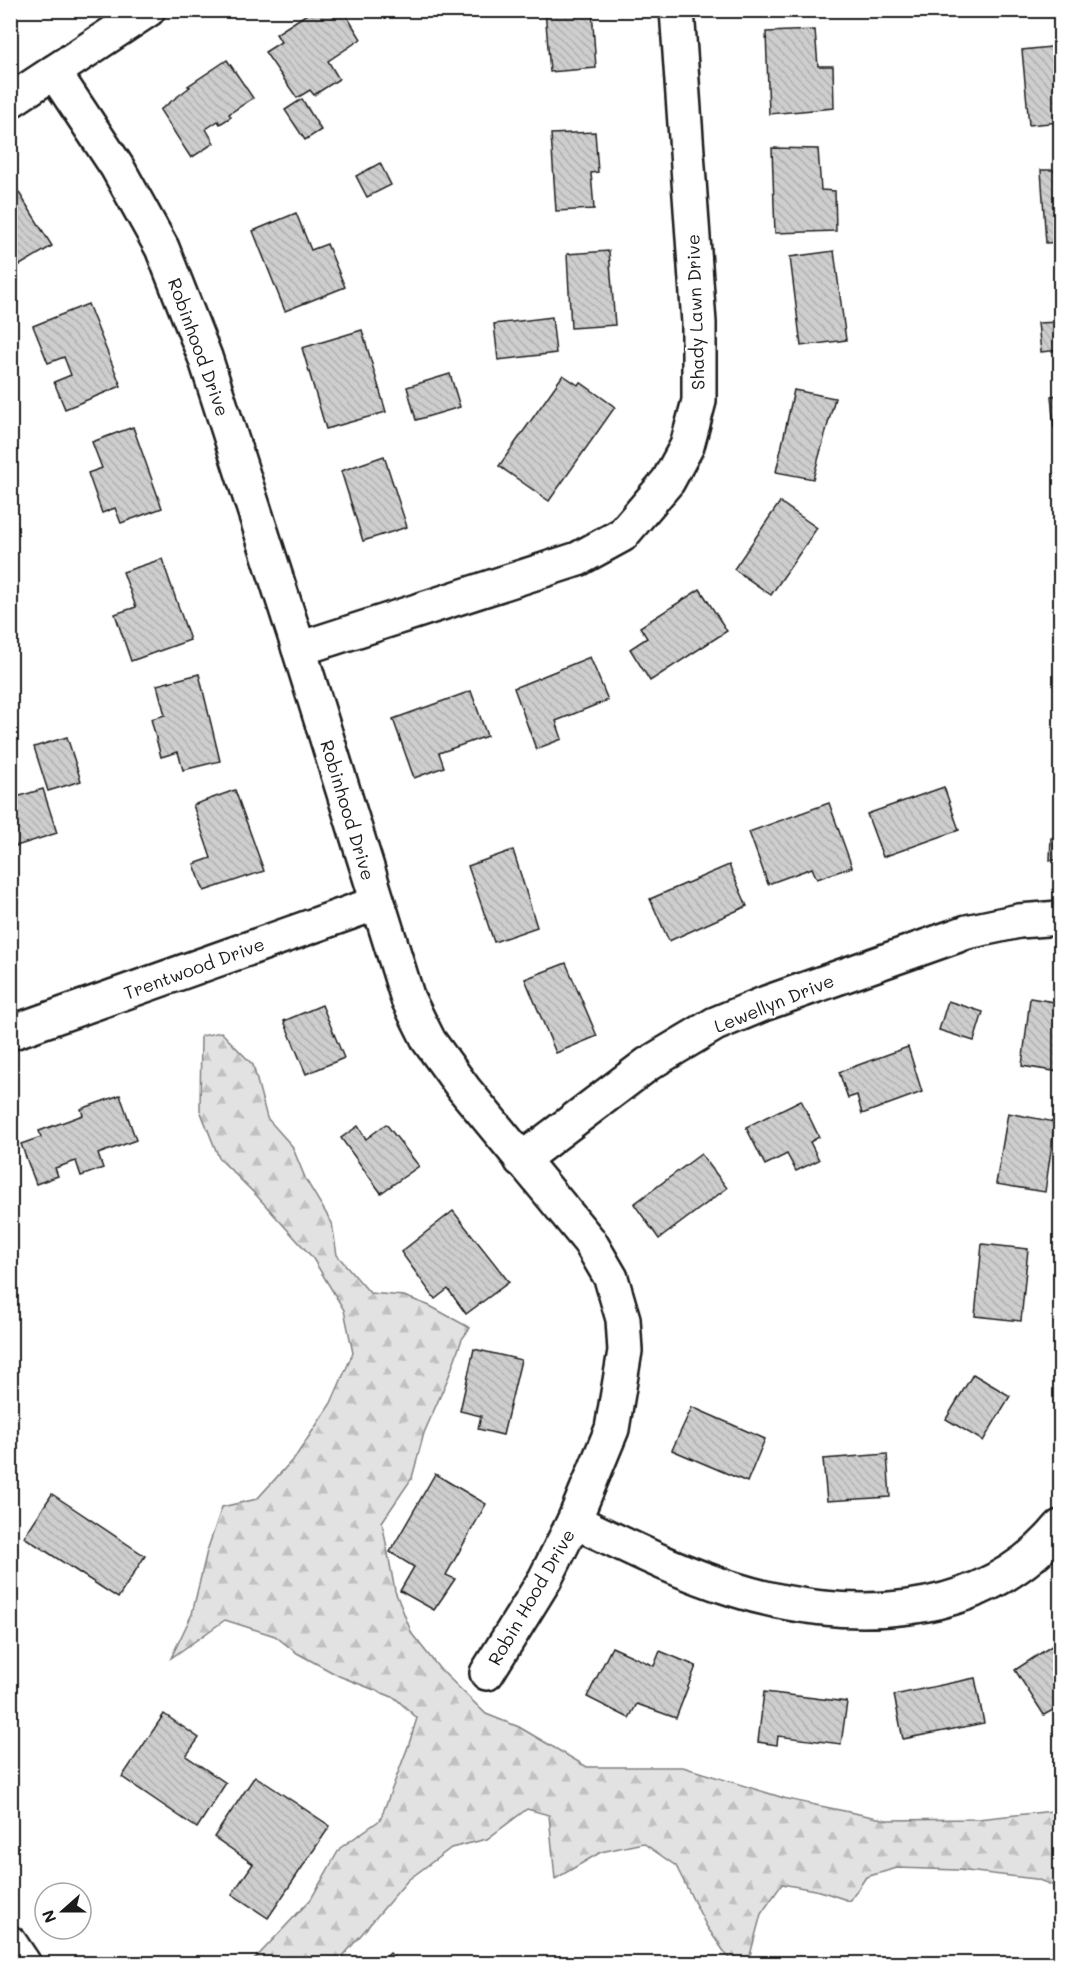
<svg xmlns="http://www.w3.org/2000/svg" width="1071" height="1974" font-family="Mali,sans-serif">
  <style>
    .forest { fill: url(#forest-firs); stroke: #7f7f7f; stroke-width: 1.5 }
    .building { fill: url(#building-back-hatch); stroke: #1c1c1c; stroke-width: 1.5 }
    .lines { fill: none; stroke-linecap: round; stroke-linejoin: round }
    .minor-casing { stroke: #1c1c1c; stroke-width: 38 }
    .secondary-casing { stroke: #1c1c1c; stroke-width: 38 }
    .minor { stroke: #fff; stroke-width: 33 }
    .secondary { stroke: #fff; stroke-width: 33 }
    .labels { text-anchor: middle; dominant-baseline: central; stroke-width: 5; stroke-linejoin: round; paint-order: stroke }
    .street-label { font-size: 18px; fill: #1c1c1c; stroke: #fff }
  </style>
  <defs>
    <pattern id="forest-firs" width="22" height="20" patternUnits="userSpaceOnUse" patternTransform="scale(1.5)"><rect width="22" height="20" fill="#e2e2e2"/><path d="M5 1l3.5 6h-7zM16 11l3.5 6h-7z" fill="#c1c1c1"/></pattern>
    <pattern id="building-back-hatch" width="6" height="6" patternUnits="userSpaceOnUse" patternTransform="scale(1.5)"><rect width="6" height="6" fill="#cecece"/><path d="M-1 5l2 2M0 0l6 6M5-1l2 2" fill="none" stroke="#b0b0b0"/></pattern>
  </defs>
  <rect width="100%" height="100%" fill="#fff"/>
  <filter id="ink" filterUnits="userSpaceOnUse"><feTurbulence type="fractalNoise" baseFrequency=".0167" numOctaves="2"/><feDisplacementMap in="SourceGraphic" scale="12" xChannelSelector="R" yChannelSelector="G"/><feConvolveMatrix kernelMatrix="1 2 1 2 8 2 1 2 1" color-interpolation-filters="sRGB"/></filter>
  <g filter="url(#ink)">
    <path class="forest" d="M221 1032 253 1065 267 1118 292 1146 306 1180 332 1223 337 1255 370 1293 404 1296 430 1306 470 1328 462 1339 449 1376 424 1433 412 1478 382 1522 395 1591 412 1634 439 1668 486 1714 519 1727 587 1767H683L787 1799 887 1820 978 1819 1053 1811 1060 1801V1888L1036 1879 958 1870 897 1868 866 1877 850 1901 820 1891 782 1884 761 1914 748 1963 730 1960 707 1927 676 1866 643 1843 601 1852 555 1879 549 1815 527 1809 487 1839 451 1848 408 1880 337 1963H251L311 1899 340 1848 380 1820 409 1744 417 1718 395 1698 339 1676 297 1653 275 1636 225 1620 171 1658 192 1614 207 1551 222 1507 257 1499 296 1456 331 1403 353 1353 344 1310 312 1257 257 1196 219 1158 200 1110 201 1036Z"/>
    <g class="building">
      <path d="M313 10H321L323 14 328 10H343L361 39 328 61 339 79 314 95 310 90 297 98 265 52 281 42 276 34Z"/>
      <path d="M545 10H592L596 68 550 72Z"/>
      <path d="M815 30 818 66H833L834 108 769 114 766 32Z"/>
      <path d="M1060 46V122L1029 125 1022 50Z"/>
      <path d="M227 60 253 98 229 114 231 117 220 124 218 121 206 129 214 143 191 158 160 110 190 87 188 86Z"/>
      <path d="M302 99 321 130 305 140 285 110Z"/>
      <path d="M595 132 598 172 591 173 594 209 556 211 551 134Z"/>
      <path d="M772 148 818 149 821 190 835 191 836 231 775 233Z"/>
      <path d="M380 163 391 185 367 197 356 176Z"/>
      <path d="M1041 170H1060V242L1046 243Z"/>
      <path d="M13 183 52 246 15 268 10 261V184Z"/>
      <path d="M296 213 311 250 327 244 345 287 285 311 253 231Z"/>
      <path d="M609 251 615 325 571 328 567 254Z"/>
      <path d="M834 251 846 340 801 346 790 257Z"/>
      <path d="M1060 265V350L1041 352 1038 323 1060 322 1056 266Z"/>
      <path d="M88 304 121 386 65 409 54 382 71 375 64 357 48 363 33 326Z"/>
      <path d="M552 317 556 353 498 360 494 324Z"/>
      <path d="M362 330 386 412 326 429 302 348Z"/>
      <path d="M450 374 460 407 416 420 407 387Z"/>
      <path d="M563 375 578 385 580 382 615 407 549 501 499 466Z"/>
      <path d="M794 390 835 398 813 479 776 472Z"/>
      <path d="M1060 395V427L1054 428 1051 396Z"/>
      <path d="M133 427 162 508 121 523 115 508 102 513 88 473 102 468 92 442Z"/>
      <path d="M384 456 407 527 363 541 341 471Z"/>
      <path d="M780 502 817 528 771 595 734 569Z"/>
      <path d="M1060 528V559L1057 560 1055 529Z"/>
      <path d="M162 559 190 640 131 661 115 614 136 607 123 572Z"/>
      <path d="M700 589 727 631 650 681 630 649 647 638 640 627Z"/>
      <path d="M590 657 608 700 556 721 562 739 536 749 514 688Z"/>
      <path d="M199 674 220 761 183 770 178 752 161 757 151 719 165 715 157 685Z"/>
      <path d="M471 691 487 736 439 753 444 767 414 778 393 719Z"/>
      <path d="M67 737 81 781 48 791 34 747Z"/>
      <path d="M944 787 959 830 883 857 867 814Z"/>
      <path d="M43 789 57 833 10 848V799Z"/>
      <path d="M235 790 264 871 204 891 194 864 211 858 193 805Z"/>
      <path d="M829 803 852 867 817 879 812 868 768 884 749 832Z"/>
      <path d="M1051 838H1060V860H1050Z"/>
      <path d="M513 850 537 927 494 942 468 866Z"/>
      <path d="M729 865 747 906 669 941 650 899Z"/>
      <path d="M566 963 597 1036 556 1053 525 979Z"/>
      <path d="M1030 998 1060 1003V1072L1022 1066Z"/>
      <path d="M948 1001 983 1012 974 1041 939 1030Z"/>
      <path d="M322 1005 344 1058 306 1074 284 1021Z"/>
      <path d="M908 1047 922 1092 862 1114 857 1095 848 1098 839 1072Z"/>
      <path d="M120 1095 136 1140 98 1154 103 1168 81 1176 76 1161 55 1168 58 1176 36 1184 21 1144 41 1137 39 1131 83 1115 81 1109Z"/>
      <path d="M801 1100 819 1137 810 1142 819 1160 796 1171 787 1154 765 1165 746 1127Z"/>
      <path d="M1008 1113 1055 1122 1045 1192 996 1184Z"/>
      <path d="M386 1124 419 1166 381 1193 341 1138 358 1126 366 1139Z"/>
      <path d="M701 1154 727 1188 659 1239 634 1204Z"/>
      <path d="M453 1211 509 1282 466 1314 448 1289 435 1299 401 1252Z"/>
      <path d="M982 1244 1028 1249 1021 1321 975 1316Z"/>
      <path d="M474 1349 521 1360 503 1435 478 1429 481 1416 460 1411Z"/>
      <path d="M973 1374 1010 1396 983 1441 946 1419Z"/>
      <path d="M692 1407 765 1439 747 1482 672 1450Z"/>
      <path d="M887 1454 890 1497 827 1501 823 1459Z"/>
      <path d="M435 1474 486 1504 446 1575 455 1579 434 1610 400 1591 414 1567 390 1552Z"/>
      <path d="M52 1494 145 1556 118 1598 24 1537Z"/>
      <path d="M1053 1645 1060 1655V1706L1044 1715 1015 1670Z"/>
      <path d="M612 1647 654 1666 660 1651 696 1666 676 1718 637 1704 629 1718 587 1697Z"/>
      <path d="M975 1678 984 1723 903 1739 894 1695Z"/>
      <path d="M764 1692 847 1702 841 1744 778 1736 777 1745 758 1742Z"/>
      <path d="M164 1714 199 1738 186 1756 226 1783 197 1828 122 1777Z"/>
      <path d="M255 1776 330 1826 268 1918 232 1894 253 1864 214 1837Z"/>
      <path d="M390 1953 401 1964H379Z"/>
    </g>
    <g class="lines">
      <g class="minor-casing">
        <g id="minor">
          <path d="M54 72 117 167 162 248 205 357 299 649 408 999 429 1041 464 1089 590 1242 611 1278 623 1319 625 1351 612 1429 574 1521 545 1579 487 1673"/>
          <path d="M10 101 148 10"/>
          <path d="M299 649 578 559 622 535 668 481 687 446 699 401V323L677 10"/>
          <path d="M10 1033 377 903"/>
          <path d="M521 1160 648 1064 715 1024 766 1003 967 932 1019 921 1060 918"/>
          <path d="M574 1521C627 1546 678 1572 733 1589 843 1624 981 1623 1060 1527"/>
        </g>
      </g>
      <g class="secondary-casing">
        <path id="secondary" d="M10 1943 24 1964"/>
      </g>
      <use href="#minor" class="minor"/>
      <use href="#secondary" class="secondary"/>
    </g>
  </g>
  <g class="labels">
    <g class="street-label">
      <text transform="translate(695 312) rotate(-92)">Shady Lawn Drive</text>
      <text transform="translate(199 347) rotate(70)">Robinhood Drive</text>
      <text transform="translate(348 810) rotate(73)">Robinhood Drive</text>
      <text transform="translate(194 968) rotate(-20)">Trentwood Drive</text>
      <text transform="translate(774 1003) rotate(-22)">Lewellyn Drive</text>
      <text transform="translate(531 1597) rotate(-60)">Robin Hood Drive</text>
    </g>
  </g>
  <rect width="1071" height="1974" fill="none" stroke="#fff" stroke-width="36"/>
  <rect x="18" y="18" width="1035" height="1938" fill="none" stroke="#1c1c1c" stroke-width="2" filter="url(#ink)"/>
  <g transform="translate(63 1911) rotate(249)"><circle r="28" fill="#ffffff" stroke="#a4a4a4" stroke-width="1.5"/>
  <path d="M0-4.5L10 22L0 15L-10 22Z" fill="#1c1c1c"/>
  <text y="-9" font-size="16" font-weight="bold" text-anchor="middle" fill="#1c1c1c">N</text>
  </g>
</svg>
